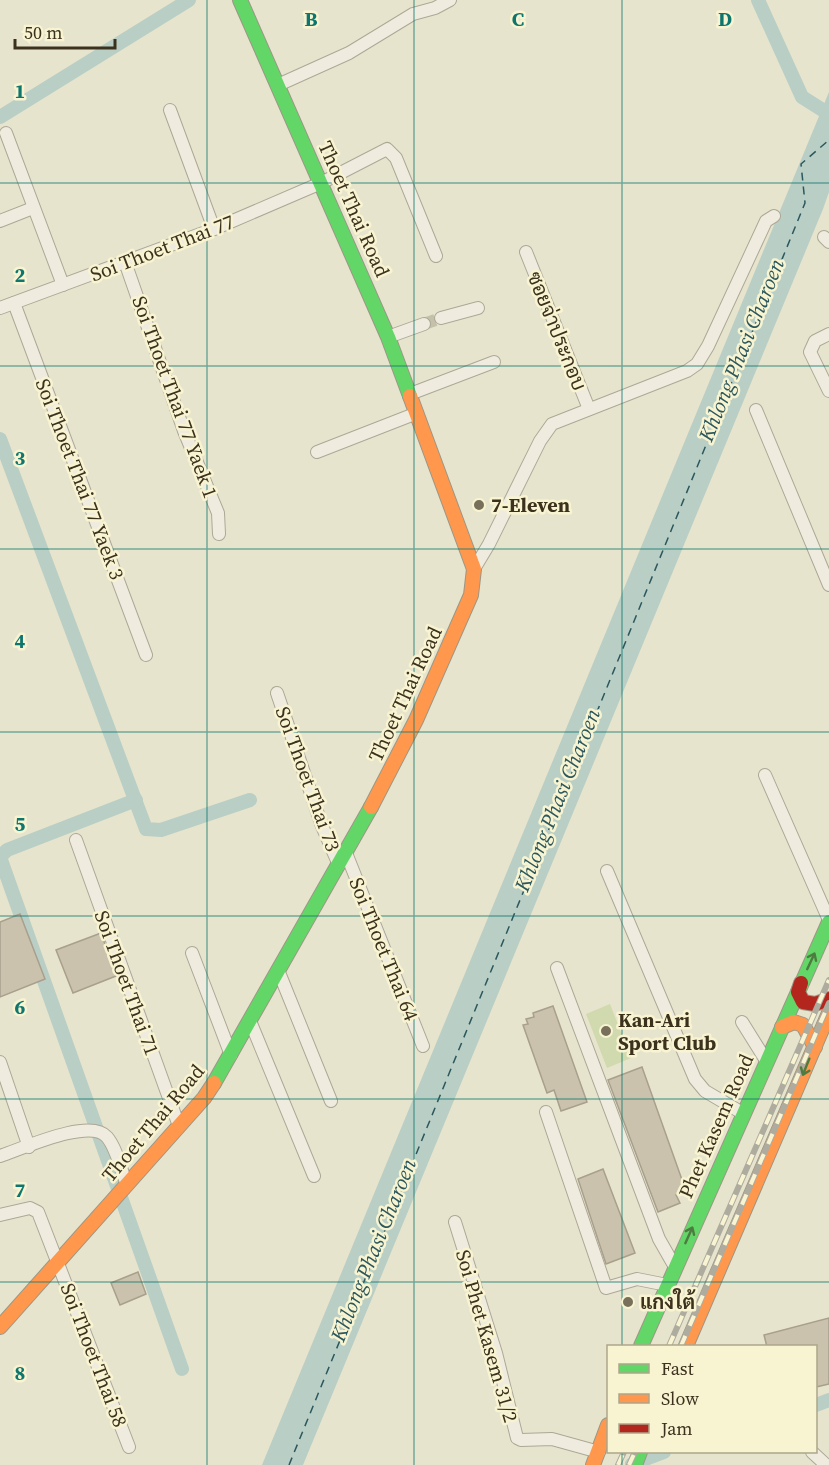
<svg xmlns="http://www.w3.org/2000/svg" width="829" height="1465" font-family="'Source Serif 4',Sarabun,serif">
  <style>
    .green { fill: #d1daae }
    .water { fill: #b9cec4 }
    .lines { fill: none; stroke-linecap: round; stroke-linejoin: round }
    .canal { stroke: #b9cec4; stroke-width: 14 }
    .ferry { stroke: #2b575d; stroke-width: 1.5; stroke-dasharray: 8 6; stroke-linecap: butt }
    .building { fill: #cbc2ae; stroke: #a89f8c; stroke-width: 1.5 }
    .street-tunnel { stroke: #c5c0aa; stroke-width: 12; stroke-dasharray: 12 6; stroke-linecap: butt }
    .street-casing { stroke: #aca896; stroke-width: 14 }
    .fast-casing { stroke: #9c9786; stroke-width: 16 }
    .slow-casing { stroke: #9c9786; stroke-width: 16 }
    .jam-casing { stroke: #9c9786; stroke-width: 16 }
    .street { stroke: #efecdf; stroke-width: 12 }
    .fast { stroke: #63d668; stroke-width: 14 }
    .slow { stroke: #ff974d; stroke-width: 14 }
    .jam { stroke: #b3261e; stroke-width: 14 }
    .rail-casing { stroke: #aeab9f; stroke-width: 6 }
    .rail { stroke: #f8f4d2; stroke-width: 4; stroke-dasharray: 11; stroke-linecap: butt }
    .oneway { stroke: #4e7b3f }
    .grid { fill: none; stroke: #0f766e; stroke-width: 1.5; stroke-opacity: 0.55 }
    .poi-dot { fill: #78705b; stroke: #f8f4d2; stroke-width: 2 }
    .labels { text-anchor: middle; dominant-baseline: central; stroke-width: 5; stroke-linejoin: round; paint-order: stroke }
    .street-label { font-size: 20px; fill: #3c311d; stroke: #f8f4d2 }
    .poi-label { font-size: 20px; font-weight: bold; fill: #3c311d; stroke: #f8f4d2; text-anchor: start }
    .water-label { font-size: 21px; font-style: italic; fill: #2b575d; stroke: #f8f4d2 }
    .grid-label { font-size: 20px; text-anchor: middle; font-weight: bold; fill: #0f766e; stroke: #f8f4d2; stroke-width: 5; stroke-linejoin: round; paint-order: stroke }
  </style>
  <rect width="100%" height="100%" fill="#e7e4cd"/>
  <path class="green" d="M610 1004 631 1058 607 1068 586 1014Z"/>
  <path class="water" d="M829 92V192L823 209 303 1465H262Z"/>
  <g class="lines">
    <g class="canal">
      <path d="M758 0 802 97 829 114"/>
      <path d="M0 117 189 0"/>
      <path d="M0 439 146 829 161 830 250 800"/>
      <path d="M136 800 7 850 0 857 182 1369"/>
      <path d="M816 1405 829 1400"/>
      <path d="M632 1464 664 1452"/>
    </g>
    <path class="ferry" d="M289 1465 805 203 801 164 829 140"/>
  </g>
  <g class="building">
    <path d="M20 914 45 979 0 997V922Z"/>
    <path d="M101 933 116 976 73 993 56 950Z"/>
    <path d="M553 1006 587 1102 561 1111 554 1090 547 1093 523 1025 528 1024 526 1019 534 1017 533 1013Z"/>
    <path d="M642 1067 686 1191 676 1195 680 1203 658 1212 608 1080Z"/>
    <path d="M603 1169 635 1253 606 1264 578 1179Z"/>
    <path d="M138 1272 146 1294 120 1305 111 1283Z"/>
    <path d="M829 1318V1384L816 1387V1347H767L764 1335Z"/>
  </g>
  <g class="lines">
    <path class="street-tunnel" d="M424 324 441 318"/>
    <g class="street-casing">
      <g id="street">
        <path d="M278 85 349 53 413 14 435 8 450 0"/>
        <path d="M170 110 214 229"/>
        <path d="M6 133 63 285"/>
        <path d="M0 221 33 208"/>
        <path d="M824 237 829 242"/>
        <path d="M526 252 589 409"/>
        <path d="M125 262 184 431 218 513 219 534"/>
        <path d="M14 303 146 655"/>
        <path d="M0 308 214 229 321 183 387 149 396 158 436 256"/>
        <path d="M441 318 478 308"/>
        <path d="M829 334 815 341 810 352 829 391"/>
        <path d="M388 337 424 324"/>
        <path d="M410 394 494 362"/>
        <path d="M756 410 829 585"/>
        <path d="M317 452 417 413"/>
        <path d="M474 569 489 544 540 441 552 424 687 371 697 364 708 346 766 221 774 216"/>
        <path d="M277 693 322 826 339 865"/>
        <path d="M765 775 829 920"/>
        <path d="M76 840 179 1126"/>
        <path d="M346 853 423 1046"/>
        <path d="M607 871 695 1079 705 1091 744 1114"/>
        <path d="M192 953 231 1055"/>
        <path d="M557 968 659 1239 675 1267"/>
        <path d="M278 970 331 1101"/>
        <path d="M250 1021 314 1176"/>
        <path d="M742 1022 767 1062"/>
        <path d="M0 1062 29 1147"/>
        <path d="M546 1112 606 1288 637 1279 667 1285"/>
        <path d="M0 1156C22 1149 90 1117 107 1137 117 1149 121 1170 127 1185"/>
        <path d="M0 1215 30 1208 38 1212 129 1447"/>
        <path d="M455 1222 496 1353 517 1438 521 1440 552 1439 599 1452"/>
        <path d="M812 1452 826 1465"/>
      </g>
    </g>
    <g class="fast-casing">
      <g id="fast">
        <path d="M240 0 388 337 410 396"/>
        <path d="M214 1083 371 807"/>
        <path d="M641 1346 829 922"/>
        <path d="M635 1465 640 1452"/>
      </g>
    </g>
    <g class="slow-casing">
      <g id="slow">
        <path d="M371 807 416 720 471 595 474 569 410 396"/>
        <path d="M782 1027 794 1022 803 1025 815 1047"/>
        <path d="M0 1327 204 1098 214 1083"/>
        <path d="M686 1346 829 1013"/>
        <path d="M593 1465 608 1425"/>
      </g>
    </g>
    <g class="jam-casing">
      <path id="jam" d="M801 983 798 992 803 1002 815 1004 829 999"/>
    </g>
    <use href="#street" class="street"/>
    <use href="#fast" class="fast"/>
    <use href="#slow" class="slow"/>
    <use href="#jam" class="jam"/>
    <g class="rail-casing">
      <g id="rail">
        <path d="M669 1346 829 980"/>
        <path d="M681 1346 829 1003"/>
        <path d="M618 1465 624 1452"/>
        <path d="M629 1465 635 1452"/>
      </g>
    </g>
    <use href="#rail" class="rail"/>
  </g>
  <defs><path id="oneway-shaft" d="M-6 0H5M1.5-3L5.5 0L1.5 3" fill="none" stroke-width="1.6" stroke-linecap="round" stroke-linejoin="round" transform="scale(1.5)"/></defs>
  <g class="oneway">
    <use href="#oneway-shaft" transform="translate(811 961) rotate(-65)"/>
    <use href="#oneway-shaft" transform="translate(806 1067) rotate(112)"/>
    <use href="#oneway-shaft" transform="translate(689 1235) rotate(-66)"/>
  </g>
  <path class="grid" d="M207 0V1465M414 0V1465M622 0V1346M0 183H829M0 366H829M0 549H829M0 732H829M0 916H829M0 1099H829M0 1282H829M622 1452V1465"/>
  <g class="poi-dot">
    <circle cx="479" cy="505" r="6"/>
    <circle cx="606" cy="1031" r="6"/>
    <circle cx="628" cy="1302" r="6"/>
  </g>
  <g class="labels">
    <g class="street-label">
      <text transform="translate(354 209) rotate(66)">Thoet Thai Road</text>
      <text transform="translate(162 248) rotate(-21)">Soi Thoet Thai 77</text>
      <text transform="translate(557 331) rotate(68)">ซอยจ่าประกอบ</text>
      <text transform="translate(175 397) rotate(70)">Soi Thoet Thai 77 Yaek 1</text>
      <text transform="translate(80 479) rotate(69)">Soi Thoet Thai 77 Yaek 3</text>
      <text transform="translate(405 694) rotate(-65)">Thoet Thai Road</text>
      <text transform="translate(308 779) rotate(70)">Soi Thoet Thai 73</text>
      <text transform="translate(384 949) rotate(68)">Soi Thoet Thai 64</text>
      <text transform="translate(127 983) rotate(70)">Soi Thoet Thai 71</text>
      <text transform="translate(153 1123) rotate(-50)">Thoet Thai Road</text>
      <text transform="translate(716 1126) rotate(-66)">Phet Kasem Road</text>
      <text transform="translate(487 1336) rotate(74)">Soi Phet Kasem 31/2</text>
      <text transform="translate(94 1355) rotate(69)">Soi Thoet Thai 58</text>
    </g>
    <g class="poi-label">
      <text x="491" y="505">7-Eleven</text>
      <text x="618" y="1020">Kan-Ari<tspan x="618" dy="23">Sport Club</tspan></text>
      <text x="640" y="1302">แกงใต้</text>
    </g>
    <g class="water-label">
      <text transform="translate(741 350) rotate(-68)">Khlong Phasi Charoen</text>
      <text transform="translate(557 800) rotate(-68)">Khlong Phasi Charoen</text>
      <text transform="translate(373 1250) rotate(-68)">Khlong Phasi Charoen</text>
    </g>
  </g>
  <g class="grid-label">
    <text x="311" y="26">B</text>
    <text x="518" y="26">C</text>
    <text x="725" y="26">D</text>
    <text x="20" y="98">1</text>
    <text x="20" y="282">2</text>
    <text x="20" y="465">3</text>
    <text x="20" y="648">4</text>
    <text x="20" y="831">5</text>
    <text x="20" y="1014">6</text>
    <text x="20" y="1197">7</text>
    <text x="20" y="1380">8</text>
  </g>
  <rect x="607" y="1345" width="210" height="108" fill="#f8f4d2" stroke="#ada68a" stroke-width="1.5"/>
  <rect x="619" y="1364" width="30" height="9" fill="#63d668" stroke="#ada68a" stroke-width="1.5"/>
  <text x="661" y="1375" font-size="18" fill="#3c311d">Fast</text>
  <rect x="619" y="1394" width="30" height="9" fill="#ff974d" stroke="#ada68a" stroke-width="1.5"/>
  <text x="661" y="1405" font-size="18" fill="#3c311d">Slow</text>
  <rect x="619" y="1424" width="30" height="9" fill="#b3261e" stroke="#ada68a" stroke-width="1.5"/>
  <text x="661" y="1435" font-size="18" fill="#3c311d">Jam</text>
  <path d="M15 39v9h100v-9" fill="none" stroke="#3c311d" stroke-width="3"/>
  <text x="24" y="39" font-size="18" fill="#3c311d" stroke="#f8f4d2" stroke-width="4.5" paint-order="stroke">50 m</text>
</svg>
